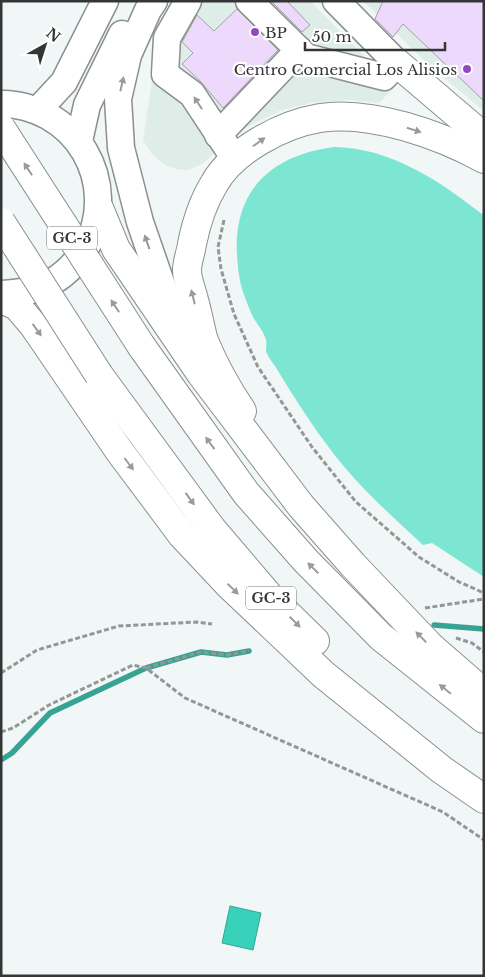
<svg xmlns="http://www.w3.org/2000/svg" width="485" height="977" font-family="'Libre Baskerville',serif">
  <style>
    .built { fill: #dfede9 }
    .green { fill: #7de6d3 }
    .water { fill: #38d2bb; stroke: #37a393 }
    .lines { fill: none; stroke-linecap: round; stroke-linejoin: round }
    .stream { stroke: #37a393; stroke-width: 5.5 }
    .building { fill: #ecd9fc; stroke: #a4a1a6 }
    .minor-casing { stroke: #8a908f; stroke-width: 29 }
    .major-casing { stroke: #8a908f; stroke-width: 30 }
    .highway-casing { stroke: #8a908f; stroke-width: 30 }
    .path { stroke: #939796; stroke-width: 3; stroke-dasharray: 5 2.5; stroke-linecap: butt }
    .minor { stroke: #fff; stroke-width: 26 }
    .major { stroke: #fff; stroke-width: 28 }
    .highway { stroke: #fff; stroke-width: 28 }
    .highway-bridge-casing { stroke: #8a908f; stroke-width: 30; stroke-linecap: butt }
    .highway-bridge { stroke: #fff; stroke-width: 28 }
    .oneway { fill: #9a9a9a }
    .poi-dot { fill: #924bbe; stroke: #fff; stroke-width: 2 }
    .labels { text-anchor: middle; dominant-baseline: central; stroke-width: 4.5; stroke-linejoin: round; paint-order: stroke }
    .shield { fill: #fff; stroke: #717272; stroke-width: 1 }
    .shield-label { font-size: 14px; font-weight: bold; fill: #343636 }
    .poi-label { font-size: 15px; fill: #343636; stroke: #fff; text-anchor: start }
  </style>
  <rect width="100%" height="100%" fill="#f1f7f6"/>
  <g class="built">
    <path d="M177 1H310L395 87 379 103 347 100 310 103 279 111 242 130 202 164 188 170 176 169 165 165 151 153 143 140 157 46Z"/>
    <path d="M363 1H484V111L431 67Z"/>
  </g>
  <path class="green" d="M334 147C391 148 438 180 482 214L484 213V577L432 543 423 545C392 516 359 487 333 453 313 427 295 399 278 371 275 365 268 358 266 351 266 348 267 343 266 340 264 332 257 324 253 317 249 309 246 300 243 292 239 280 238 268 237 255 233 190 272 155 334 147Z"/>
  <path class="water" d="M230 906 261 913 253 950 222 943Z"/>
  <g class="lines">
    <g class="stream">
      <path d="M434 625 484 629"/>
      <path d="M1 760 12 753 50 713 146 668 201 652 227 655 249 651"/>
    </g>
  </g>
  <g class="building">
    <path d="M271 1H287L310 25 302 32Z"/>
    <path d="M383 1H484V101L403 24 393 37 375 19Z"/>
    <path d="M237 9 278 50 223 108 201 82 182 64 193 53 182 42 197 15 214 31Z"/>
  </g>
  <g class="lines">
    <g class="minor-casing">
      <g id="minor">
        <path d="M154 1 148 10 128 55 118 99 121 148 140 222 166 297 185 332"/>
        <path d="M188 1 167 38 165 74 192 94 235 159"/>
        <path d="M249 1 306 57 384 77 397 63 336 1"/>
        <path d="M1 104C16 103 35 109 48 116 112 152 116 243 52 282 37 291 19 293 1 294"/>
        <path d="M38 110 64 82 105 1"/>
        <path d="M218 135 299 50"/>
        <path d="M79 141 87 105 122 34"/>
      </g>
    </g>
    <g class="major-casing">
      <g id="major">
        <path d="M397 63 484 137"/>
        <path d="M242 411C227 389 214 365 204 341 200 328 198 313 194 300 192 291 187 280 187 270 187 262 191 252 192 244 196 224 203 202 214 184 233 150 283 124 320 118 371 110 441 135 484 159"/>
      </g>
    </g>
    <g class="highway-casing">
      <g id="highway">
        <path d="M99 208 116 249 201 374 301 506 353 565 430 646 484 693"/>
        <path d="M1 299 17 306 34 326 120 452 182 535 228 584 324 675 442 770 484 799"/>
        <path d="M142 347 246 493 306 561 381 637 484 719"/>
        <path d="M99 375 212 529 270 597 315 641"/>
      </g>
    </g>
    <g class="path">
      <path d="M224 220 218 247 221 269 234 314 258 367 312 447 356 502 419 557 459 582 484 593"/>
      <path d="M425 608 484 599"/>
      <path d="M456 638 472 643 484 652"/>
      <path d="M146 668 201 652 227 655 249 651"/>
      <path d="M1 673 37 650 119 626 197 622 212 624"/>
      <path d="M1 732 13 728 49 705 133 665 146 668 185 698 443 812 484 840"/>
    </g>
    <use href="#minor" class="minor"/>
    <use href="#major" class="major"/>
    <use href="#highway" class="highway"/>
    <g class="highway-bridge-casing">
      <g id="highway-bridge">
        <path d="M1 128 142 347"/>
        <path d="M1 222 99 375"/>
      </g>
    </g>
    <use href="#highway-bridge" class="highway-bridge"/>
  </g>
  <defs><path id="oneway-solid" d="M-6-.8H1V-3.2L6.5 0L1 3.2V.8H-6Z" transform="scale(1.25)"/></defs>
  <g class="oneway">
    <use href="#oneway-solid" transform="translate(122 84) rotate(-77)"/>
    <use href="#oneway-solid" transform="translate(198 103) rotate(-123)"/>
    <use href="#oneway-solid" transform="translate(414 130) rotate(17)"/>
    <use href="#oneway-solid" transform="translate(259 142) rotate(-35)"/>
    <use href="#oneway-solid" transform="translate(28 169) rotate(-123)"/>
    <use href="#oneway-solid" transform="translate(147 242) rotate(-109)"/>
    <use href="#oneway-solid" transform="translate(193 297) rotate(-104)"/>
    <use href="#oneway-solid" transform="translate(115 306) rotate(-123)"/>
    <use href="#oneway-solid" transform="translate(37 330) rotate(54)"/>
    <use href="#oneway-solid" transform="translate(210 443) rotate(-126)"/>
    <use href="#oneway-solid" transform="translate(129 464) rotate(53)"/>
    <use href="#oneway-solid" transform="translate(190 499) rotate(54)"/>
    <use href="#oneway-solid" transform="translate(313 568) rotate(-135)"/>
    <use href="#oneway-solid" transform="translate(233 589) rotate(44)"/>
    <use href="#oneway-solid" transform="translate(295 622) rotate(45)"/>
    <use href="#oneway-solid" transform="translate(421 637) rotate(-134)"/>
    <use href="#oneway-solid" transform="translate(445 689) rotate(-141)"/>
  </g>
  <g class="poi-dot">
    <circle cx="255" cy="32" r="5"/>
    <circle cx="467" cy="69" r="5"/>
  </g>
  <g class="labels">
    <g class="shield">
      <rect x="47" y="226.5" width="50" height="23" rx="4"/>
      <rect x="246" y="586.5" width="50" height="23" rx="4"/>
    </g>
    <g class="shield-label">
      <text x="72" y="238">GC-3</text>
      <text x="271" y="598">GC-3</text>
    </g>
    <g class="poi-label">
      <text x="265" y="32">BP</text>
      <text x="457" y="69" text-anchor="end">Centro Comercial Los Alisios</text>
    </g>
  </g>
  <rect width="485" height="977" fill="none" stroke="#343636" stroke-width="5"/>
  <g transform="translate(45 45) rotate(39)" stroke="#ffffff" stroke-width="4" paint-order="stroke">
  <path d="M0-4L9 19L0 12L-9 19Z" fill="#343636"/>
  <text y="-8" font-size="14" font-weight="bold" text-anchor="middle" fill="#343636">N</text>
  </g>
  <path d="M305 42v8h140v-8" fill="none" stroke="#343636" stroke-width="2.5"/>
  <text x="312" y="42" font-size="15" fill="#343636" stroke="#ffffff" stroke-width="4" paint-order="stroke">50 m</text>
</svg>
